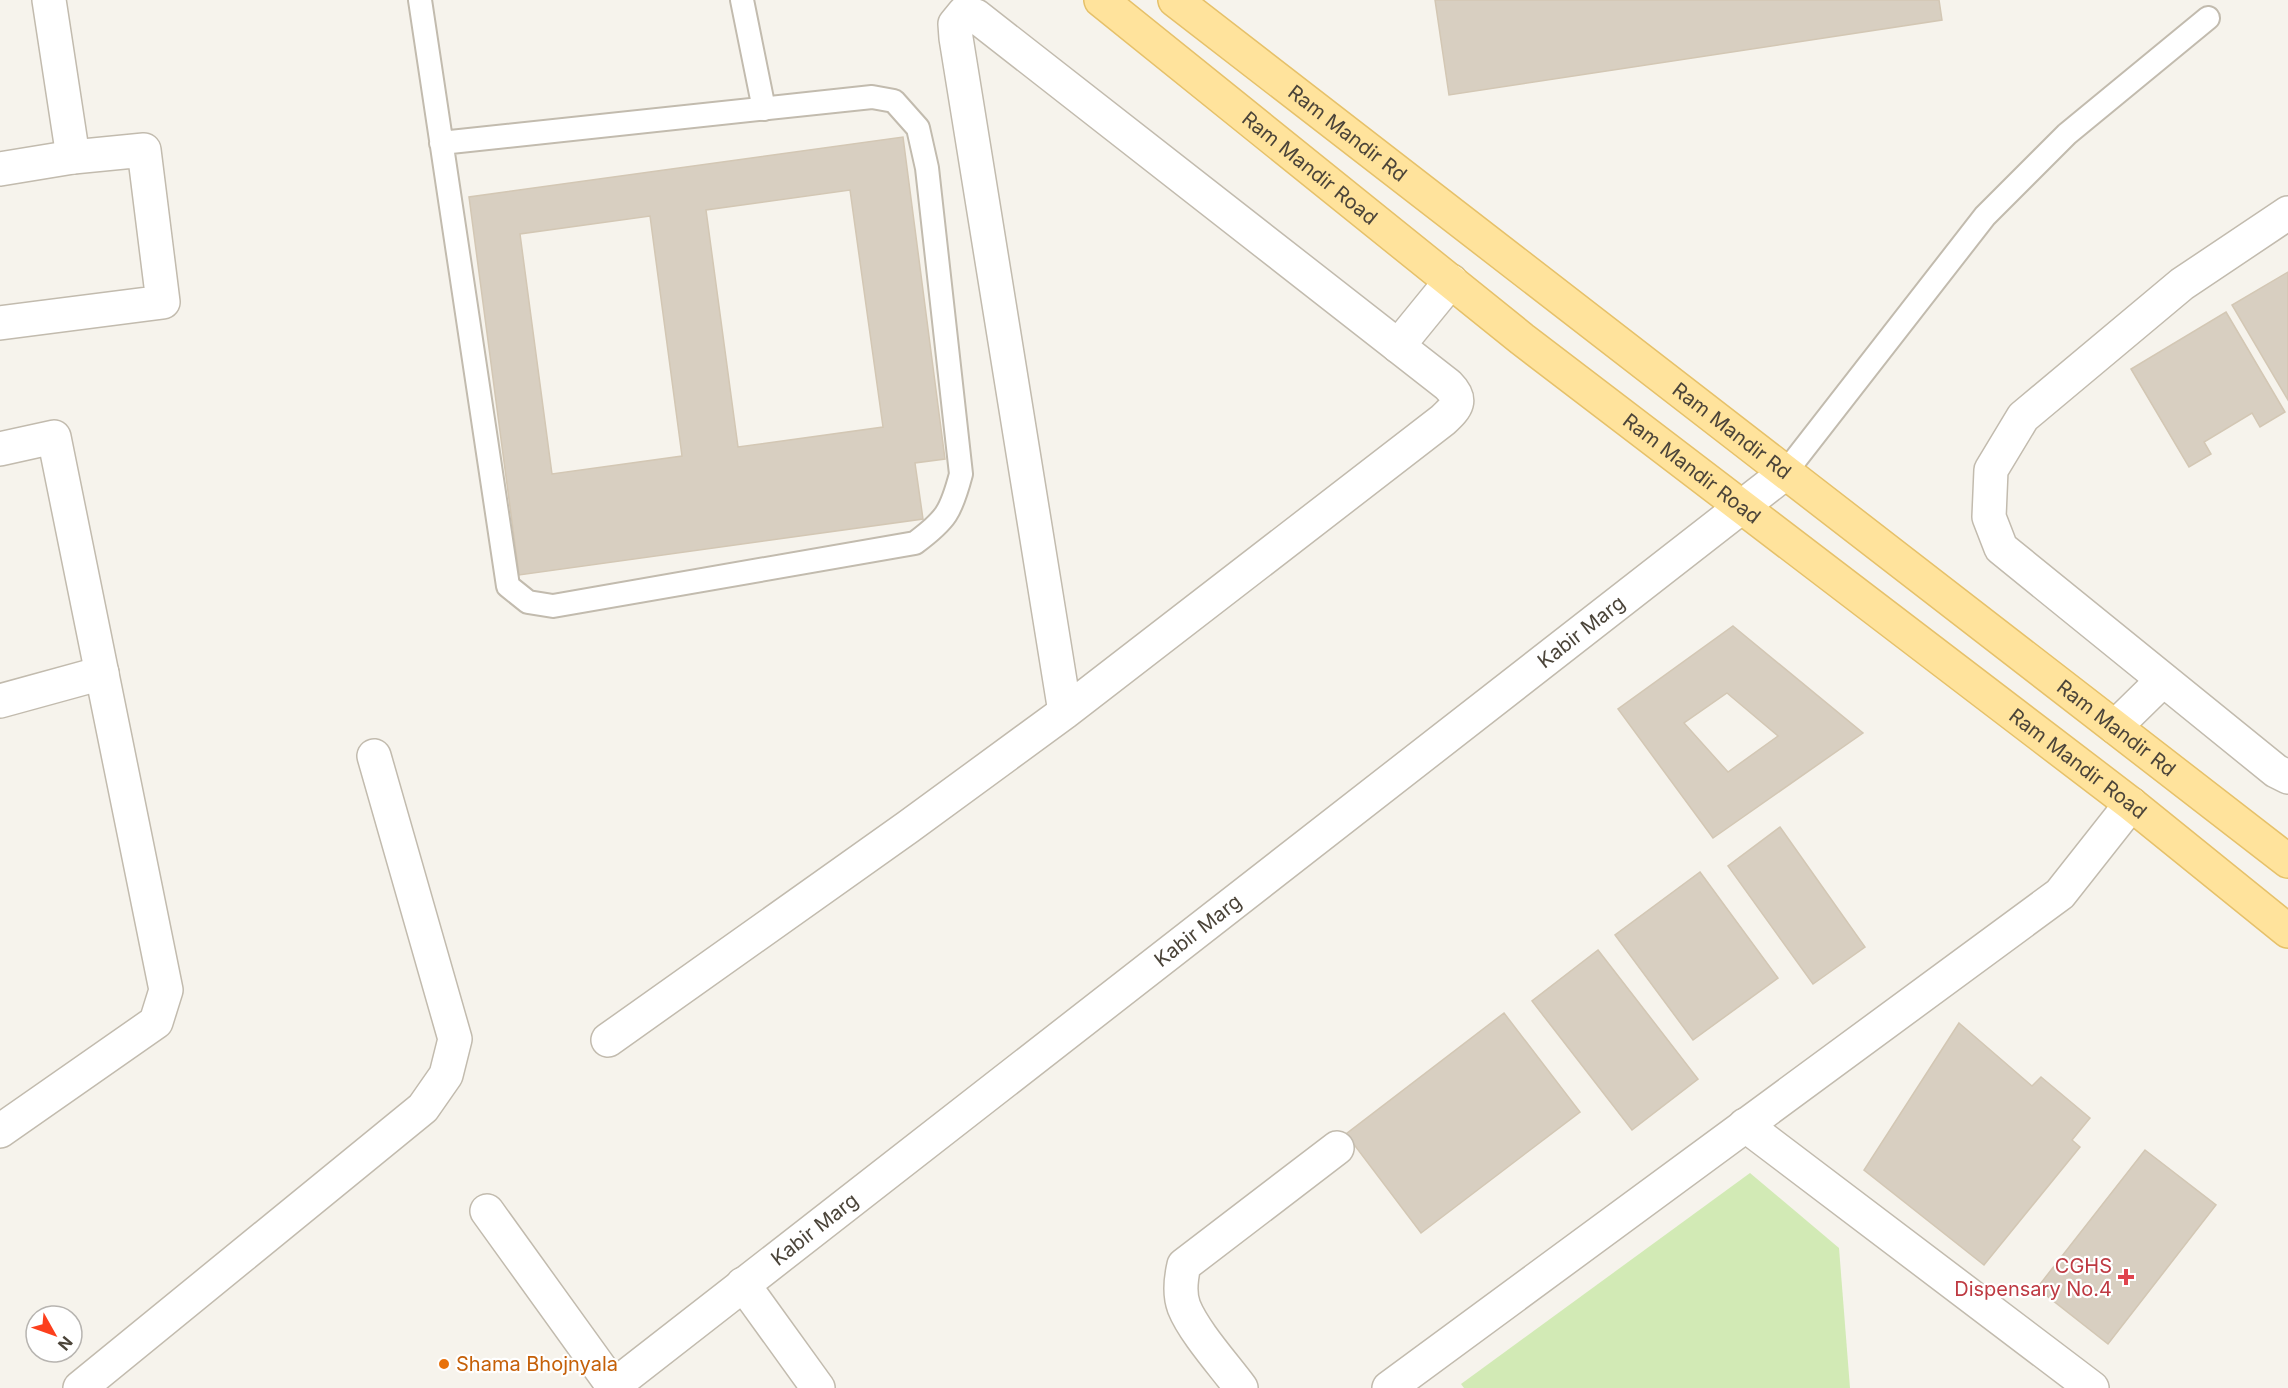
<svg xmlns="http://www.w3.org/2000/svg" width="2288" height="1388" font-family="Inter,sans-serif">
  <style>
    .green { fill: #d2eab5 }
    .building { fill: #d8cfc1; stroke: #d3c7b4; stroke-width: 1.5; fill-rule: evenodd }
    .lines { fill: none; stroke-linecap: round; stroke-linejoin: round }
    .service-casing { stroke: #c2bbae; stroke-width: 26 }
    .minor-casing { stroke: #c2bbae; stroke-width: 36 }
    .tertiary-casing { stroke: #c2bbae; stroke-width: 36 }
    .primary-casing { stroke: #e6c16a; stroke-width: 36 }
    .service { stroke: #fff; stroke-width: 22 }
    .minor { stroke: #fff; stroke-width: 33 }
    .tertiary { stroke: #fff; stroke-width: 33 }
    .primary { stroke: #ffe39c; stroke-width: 33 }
    .health-dot { fill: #e0444e; stroke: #fff; stroke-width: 2 }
    .food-dot { fill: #e8710a; stroke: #fff; stroke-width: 2 }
    .labels { text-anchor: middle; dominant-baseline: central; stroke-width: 4.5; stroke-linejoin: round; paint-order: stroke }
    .street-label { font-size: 20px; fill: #4b4439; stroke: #fff }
    .health-label { font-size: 20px; fill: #be3a42; stroke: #fff; text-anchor: end }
    .food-label { font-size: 20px; fill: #c56008; stroke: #fff; text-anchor: start }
  </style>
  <rect width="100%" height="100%" fill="#f6f3ec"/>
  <path class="green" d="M1750 1173 1839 1248 1850 1388H1464L1461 1384Z"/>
  <g class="building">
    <path d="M1435 0H1939L1942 20 1449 95Z"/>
    <path d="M903 137 945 459 915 463 923 519 519 575 469 197ZM850 190 883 427 738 447 706 210ZM650 216 682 456 552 474 520 234Z"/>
    <path d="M2288 272V400L2232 305Z"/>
    <path d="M2226 312 2285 412 2260 427 2252 413 2204 442 2211 454 2189 467 2131 369Z"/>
    <path d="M1733 626 1863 733 1713 838 1618 709ZM1727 693 1778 736 1728 772 1684 723Z"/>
    <path d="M1780 827 1865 947 1813 984 1728 866Z"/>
    <path d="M1700 872 1778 978 1693 1040 1615 935Z"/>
    <path d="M1598 950 1698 1079 1632 1130 1532 1001Z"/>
    <path d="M1504 1013 1580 1112 1421 1233 1346 1134Z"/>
    <path d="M1959 1023 2032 1086 2041 1077 2090 1118 2072 1140 2080 1147 1984 1265 1864 1170Z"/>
    <path d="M2145 1150 2216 1205 2108 1344 2037 1288Z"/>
  </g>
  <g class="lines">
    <g class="service-casing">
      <g id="service">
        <path d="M420 0 508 586 528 602 553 606 915 543C946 520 951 512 961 474L927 168 918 128 894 101 872 97 441 143"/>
        <path d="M742 0 764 109"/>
        <path d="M1785 473 1985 216 2067 134 2208 18"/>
      </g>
    </g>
    <g class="minor-casing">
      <g id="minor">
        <path d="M49 0 73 157"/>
        <path d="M0 169 73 157 144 150 163 302 0 323"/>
        <path d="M2288 213 2182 284 2023 417 1991 470 1989 517 2001 548 2276 771 2288 777"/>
        <path d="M1398 346 1451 281"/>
        <path d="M0 449 54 437 166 990 156 1022 0 1131"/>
        <path d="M0 701 102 673"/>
        <path d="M2115 727 2163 680"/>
        <path d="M608 1040 908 827 1065 712 1443 420C1457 407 1463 400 1448 385L976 16 964 13 955 24 956 38 1065 712"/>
        <path d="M1745 1125 2092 1388"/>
        <path d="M487 1211 613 1386"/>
        <path d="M743 1284 818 1388"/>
        <path d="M80 1388 423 1108 446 1075 455 1039 374 756"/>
        <path d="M1241 1388C1224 1365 1194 1332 1184 1307 1179 1294 1181 1278 1184 1265L1337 1148"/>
        <path d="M1389 1388 2060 894 2131 804"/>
      </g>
    </g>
    <g class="tertiary-casing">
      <g id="tertiary">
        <path id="s1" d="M611 1388 1785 473"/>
      </g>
    </g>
    <g class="primary-casing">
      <g id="primary">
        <path id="s2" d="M1101 0 1522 339 2131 804 2288 931"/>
        <path id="s3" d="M1175 0 2288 861"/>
      </g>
    </g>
    <use href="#service" class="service"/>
    <use href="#minor" class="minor"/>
    <use href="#tertiary" class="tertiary"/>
    <use href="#primary" class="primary"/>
  </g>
  <path class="health-dot" d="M2123 1268h6v6h6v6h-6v6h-6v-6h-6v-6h6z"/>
  <circle class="food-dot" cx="444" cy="1364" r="6"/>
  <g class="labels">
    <g class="street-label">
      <text stroke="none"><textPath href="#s3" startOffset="218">Ram Mandir Rd</textPath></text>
      <text stroke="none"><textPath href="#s2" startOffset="268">Ram Mandir Road</textPath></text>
      <text stroke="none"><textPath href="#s3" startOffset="704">Ram Mandir Rd</textPath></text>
      <text stroke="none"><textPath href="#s2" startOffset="754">Ram Mandir Road</textPath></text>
      <text stroke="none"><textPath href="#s1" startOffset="1230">Kabir Marg</textPath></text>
      <text stroke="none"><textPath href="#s3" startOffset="1190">Ram Mandir Rd</textPath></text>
      <text stroke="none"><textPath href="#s2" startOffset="1240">Ram Mandir Road</textPath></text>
      <text stroke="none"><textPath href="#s1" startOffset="744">Kabir Marg</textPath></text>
      <text stroke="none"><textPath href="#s1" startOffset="258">Kabir Marg</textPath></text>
    </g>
    <g class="health-label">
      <text x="2112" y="1266">CGHS<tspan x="2112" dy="23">Dispensary No.4</tspan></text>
    </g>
    <g class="food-label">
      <text x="456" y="1364">Shama Bhojnyala</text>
    </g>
  </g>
  <g transform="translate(54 1334) rotate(130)"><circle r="28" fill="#ffffff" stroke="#b7b4b0" stroke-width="1.5"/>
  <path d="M0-4.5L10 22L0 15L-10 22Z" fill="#fc3f1d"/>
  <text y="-9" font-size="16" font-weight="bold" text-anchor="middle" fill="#4b4439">N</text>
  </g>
</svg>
